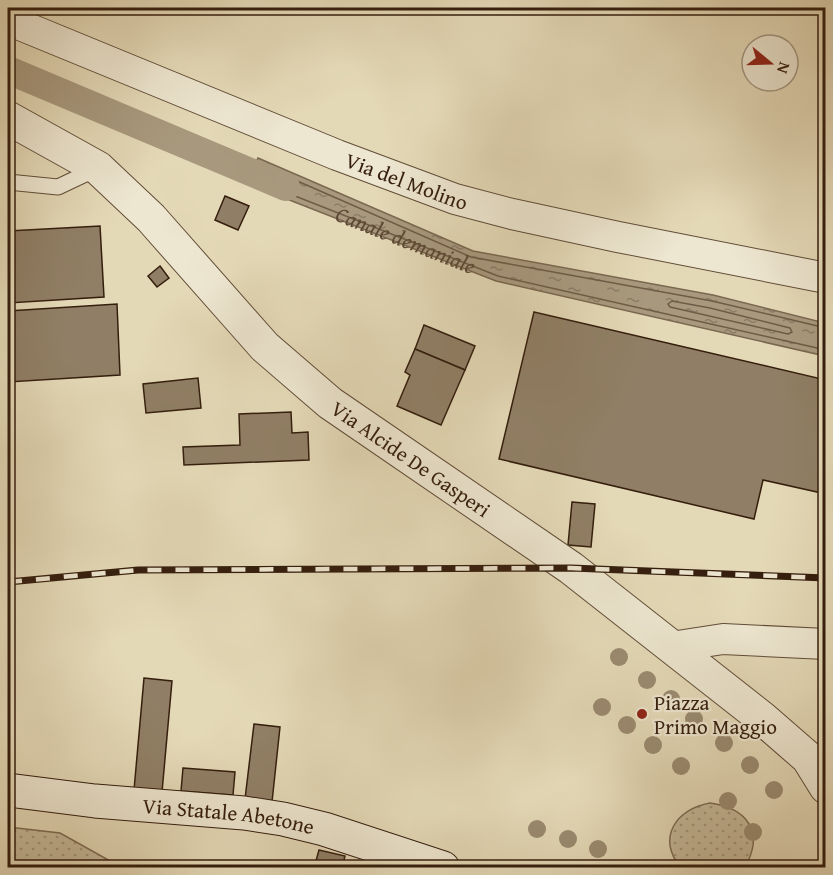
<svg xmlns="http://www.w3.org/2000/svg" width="833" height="875" font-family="'Gentium Book Plus',serif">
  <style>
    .grass { fill: url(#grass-dots); stroke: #7e6c54; stroke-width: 1.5 }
    .water { fill: url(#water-ripples); stroke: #7a6851; stroke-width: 1.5 }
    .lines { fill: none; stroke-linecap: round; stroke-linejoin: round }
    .shore { stroke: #6e5c46; stroke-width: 1.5 }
    .canal { stroke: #a8997e; stroke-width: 28 }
    .building { fill: #907f66; stroke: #351e0e; stroke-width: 1.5 }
    .service-casing { stroke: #614d38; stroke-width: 17 }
    .minor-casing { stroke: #614d38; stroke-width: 32 }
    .tertiary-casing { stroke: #614d38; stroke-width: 35 }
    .secondary-casing { stroke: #351e0e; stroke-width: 35 }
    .service { stroke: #ede6d0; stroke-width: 15 }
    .minor { stroke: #ede6d0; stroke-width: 30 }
    .tertiary { stroke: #ede6d0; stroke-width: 33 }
    .secondary { stroke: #ede6d0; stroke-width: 33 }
    .rail-casing { stroke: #351e0e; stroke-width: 7 }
    .rail { stroke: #ede6d0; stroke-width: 4.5; stroke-dasharray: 14; stroke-linecap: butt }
    .tree { fill: #9b8b71 }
    .poi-dot { fill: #8f2418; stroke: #ede6d0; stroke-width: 2 }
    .labels { text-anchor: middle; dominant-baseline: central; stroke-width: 4.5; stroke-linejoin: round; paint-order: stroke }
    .street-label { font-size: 21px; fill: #351e0e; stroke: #ede6d0 }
    .poi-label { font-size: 21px; fill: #351e0e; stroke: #ede6d0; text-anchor: start }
    .water-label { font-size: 22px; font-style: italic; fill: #5d4935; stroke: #ede6d0 }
  </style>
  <defs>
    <pattern id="grass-dots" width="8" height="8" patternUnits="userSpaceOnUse" patternTransform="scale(1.5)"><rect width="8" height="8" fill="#c6b99a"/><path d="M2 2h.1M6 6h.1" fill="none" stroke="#a2967c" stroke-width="1.8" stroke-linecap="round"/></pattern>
    <pattern id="water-ripples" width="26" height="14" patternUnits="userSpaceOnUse" patternTransform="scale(1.5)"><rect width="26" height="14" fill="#a8997e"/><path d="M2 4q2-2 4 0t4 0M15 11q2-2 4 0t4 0" fill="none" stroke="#8a7c66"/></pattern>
  </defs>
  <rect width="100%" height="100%" fill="#e4d9b7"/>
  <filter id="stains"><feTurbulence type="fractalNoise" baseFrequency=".00333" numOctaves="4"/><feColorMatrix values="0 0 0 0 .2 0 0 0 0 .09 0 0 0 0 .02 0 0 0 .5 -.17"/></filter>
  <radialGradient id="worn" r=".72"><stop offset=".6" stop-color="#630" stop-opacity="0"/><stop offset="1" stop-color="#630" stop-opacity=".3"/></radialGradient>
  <g class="grass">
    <path d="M710 803C747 808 765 832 745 867H680C657 837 676 809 710 803Z"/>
    <path d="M8 827 60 833 121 867H8Z"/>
  </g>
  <path class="water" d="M258 158 473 251 713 295 825 323V356L496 281 246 183Z"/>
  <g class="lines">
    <g class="shore">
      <path d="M672 301 710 308 790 328 792 332 788 334 670 307 668 304Z"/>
      <path id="s1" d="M826 328 712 301 471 257 263 166 260 167 255 177 257 181 498 276 826 350"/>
    </g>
    <path class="canal" d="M8 70 286 187"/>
  </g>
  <g class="building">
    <path d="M225 196 249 206 238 230 215 220Z"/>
    <path d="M100 226 104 297 8 303V231Z"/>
    <path d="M160 266 169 278 157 287 148 276Z"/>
    <path d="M117 304 120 375 8 382V311Z"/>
    <path d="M534 312 826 380V494L763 480 754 519 499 459Z"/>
    <path d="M424 325 475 346 465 370 415 349Z"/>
    <path d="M415 349 465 370 441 425 397 406 410 375 405 372Z"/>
    <path d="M198 378 201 408 146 413 143 384Z"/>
    <path d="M291 412 292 433 308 432 309 460 184 465 183 447 240 445 239 414Z"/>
    <path d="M572 502 595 504 591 547 568 545Z"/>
    <path d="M144 678 172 681 162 792 134 790Z"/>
    <path d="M254 724 280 727 272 802 245 799Z"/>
    <path d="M183 768 235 772 233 795 181 791Z"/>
    <path d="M319 850 345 856 342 868H314Z"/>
  </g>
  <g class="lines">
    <g class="service-casing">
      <path id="service" d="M8 182 58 187 96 169"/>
    </g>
    <g class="minor-casing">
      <g id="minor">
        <path id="s2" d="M8 20 337 155 455 199 512 214 618 237 826 278"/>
        <path d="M671 647 723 639 826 644"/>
      </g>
    </g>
    <g class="tertiary-casing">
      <g id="tertiary">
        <path id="s3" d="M8 118 98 168 151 218 265 347 330 403 571 568 762 718 808 758 826 787"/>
      </g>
    </g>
    <g class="secondary-casing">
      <g id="secondary">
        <path id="s4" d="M8 790 95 801 244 813 283 819 324 829 443 868"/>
      </g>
    </g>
    <use href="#service" class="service"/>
    <use href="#minor" class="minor"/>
    <use href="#tertiary" class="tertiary"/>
    <use href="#secondary" class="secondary"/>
    <g class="rail-casing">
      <path id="rail" d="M8 582 138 570 571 568 826 578"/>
    </g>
    <use href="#rail" class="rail"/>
  </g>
  <g class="tree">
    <circle cx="619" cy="657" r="9"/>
    <circle cx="647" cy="680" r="9"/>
    <circle cx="671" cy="699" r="9"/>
    <circle cx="602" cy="707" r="9"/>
    <circle cx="694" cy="719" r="9"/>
    <circle cx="627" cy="725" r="9"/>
    <circle cx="724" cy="743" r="9"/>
    <circle cx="653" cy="745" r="9"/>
    <circle cx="750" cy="765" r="9"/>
    <circle cx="681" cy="766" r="9"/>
    <circle cx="774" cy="790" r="9"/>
    <circle cx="728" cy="801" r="9"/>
    <circle cx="537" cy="829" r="9"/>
    <circle cx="753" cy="832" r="9"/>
    <circle cx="568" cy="839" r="9"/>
    <circle cx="598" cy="849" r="9"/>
  </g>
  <circle class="poi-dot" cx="642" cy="714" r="6"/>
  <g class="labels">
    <g class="street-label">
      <text stroke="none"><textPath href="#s2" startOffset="430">Via del Molino</textPath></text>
      <text stroke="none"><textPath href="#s3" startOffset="532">Via Alcide De Gasperi</textPath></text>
      <text stroke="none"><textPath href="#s4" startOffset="222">Via Statale Abetone</textPath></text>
    </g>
    <g class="poi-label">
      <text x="654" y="702">Piazza<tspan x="654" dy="24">Primo Maggio</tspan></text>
    </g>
    <g class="water-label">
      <text stroke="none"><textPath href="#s1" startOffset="768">Canale demaniale</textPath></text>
    </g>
  </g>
  <rect width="833" height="875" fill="none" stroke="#e4d9b7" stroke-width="30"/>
  <rect x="9" y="9" width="815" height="857" fill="none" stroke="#351e0e" stroke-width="3"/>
  <rect x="15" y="15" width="803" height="845" fill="none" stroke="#351e0e" stroke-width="1.5"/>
  <g transform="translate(770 63) rotate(109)"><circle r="28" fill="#ede6d0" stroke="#a39682" stroke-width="1.5"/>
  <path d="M0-4.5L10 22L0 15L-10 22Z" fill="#8f2418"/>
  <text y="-9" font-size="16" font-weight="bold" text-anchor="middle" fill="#351e0e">N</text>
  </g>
  <rect width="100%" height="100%" filter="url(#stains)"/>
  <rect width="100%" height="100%" fill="url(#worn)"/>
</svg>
